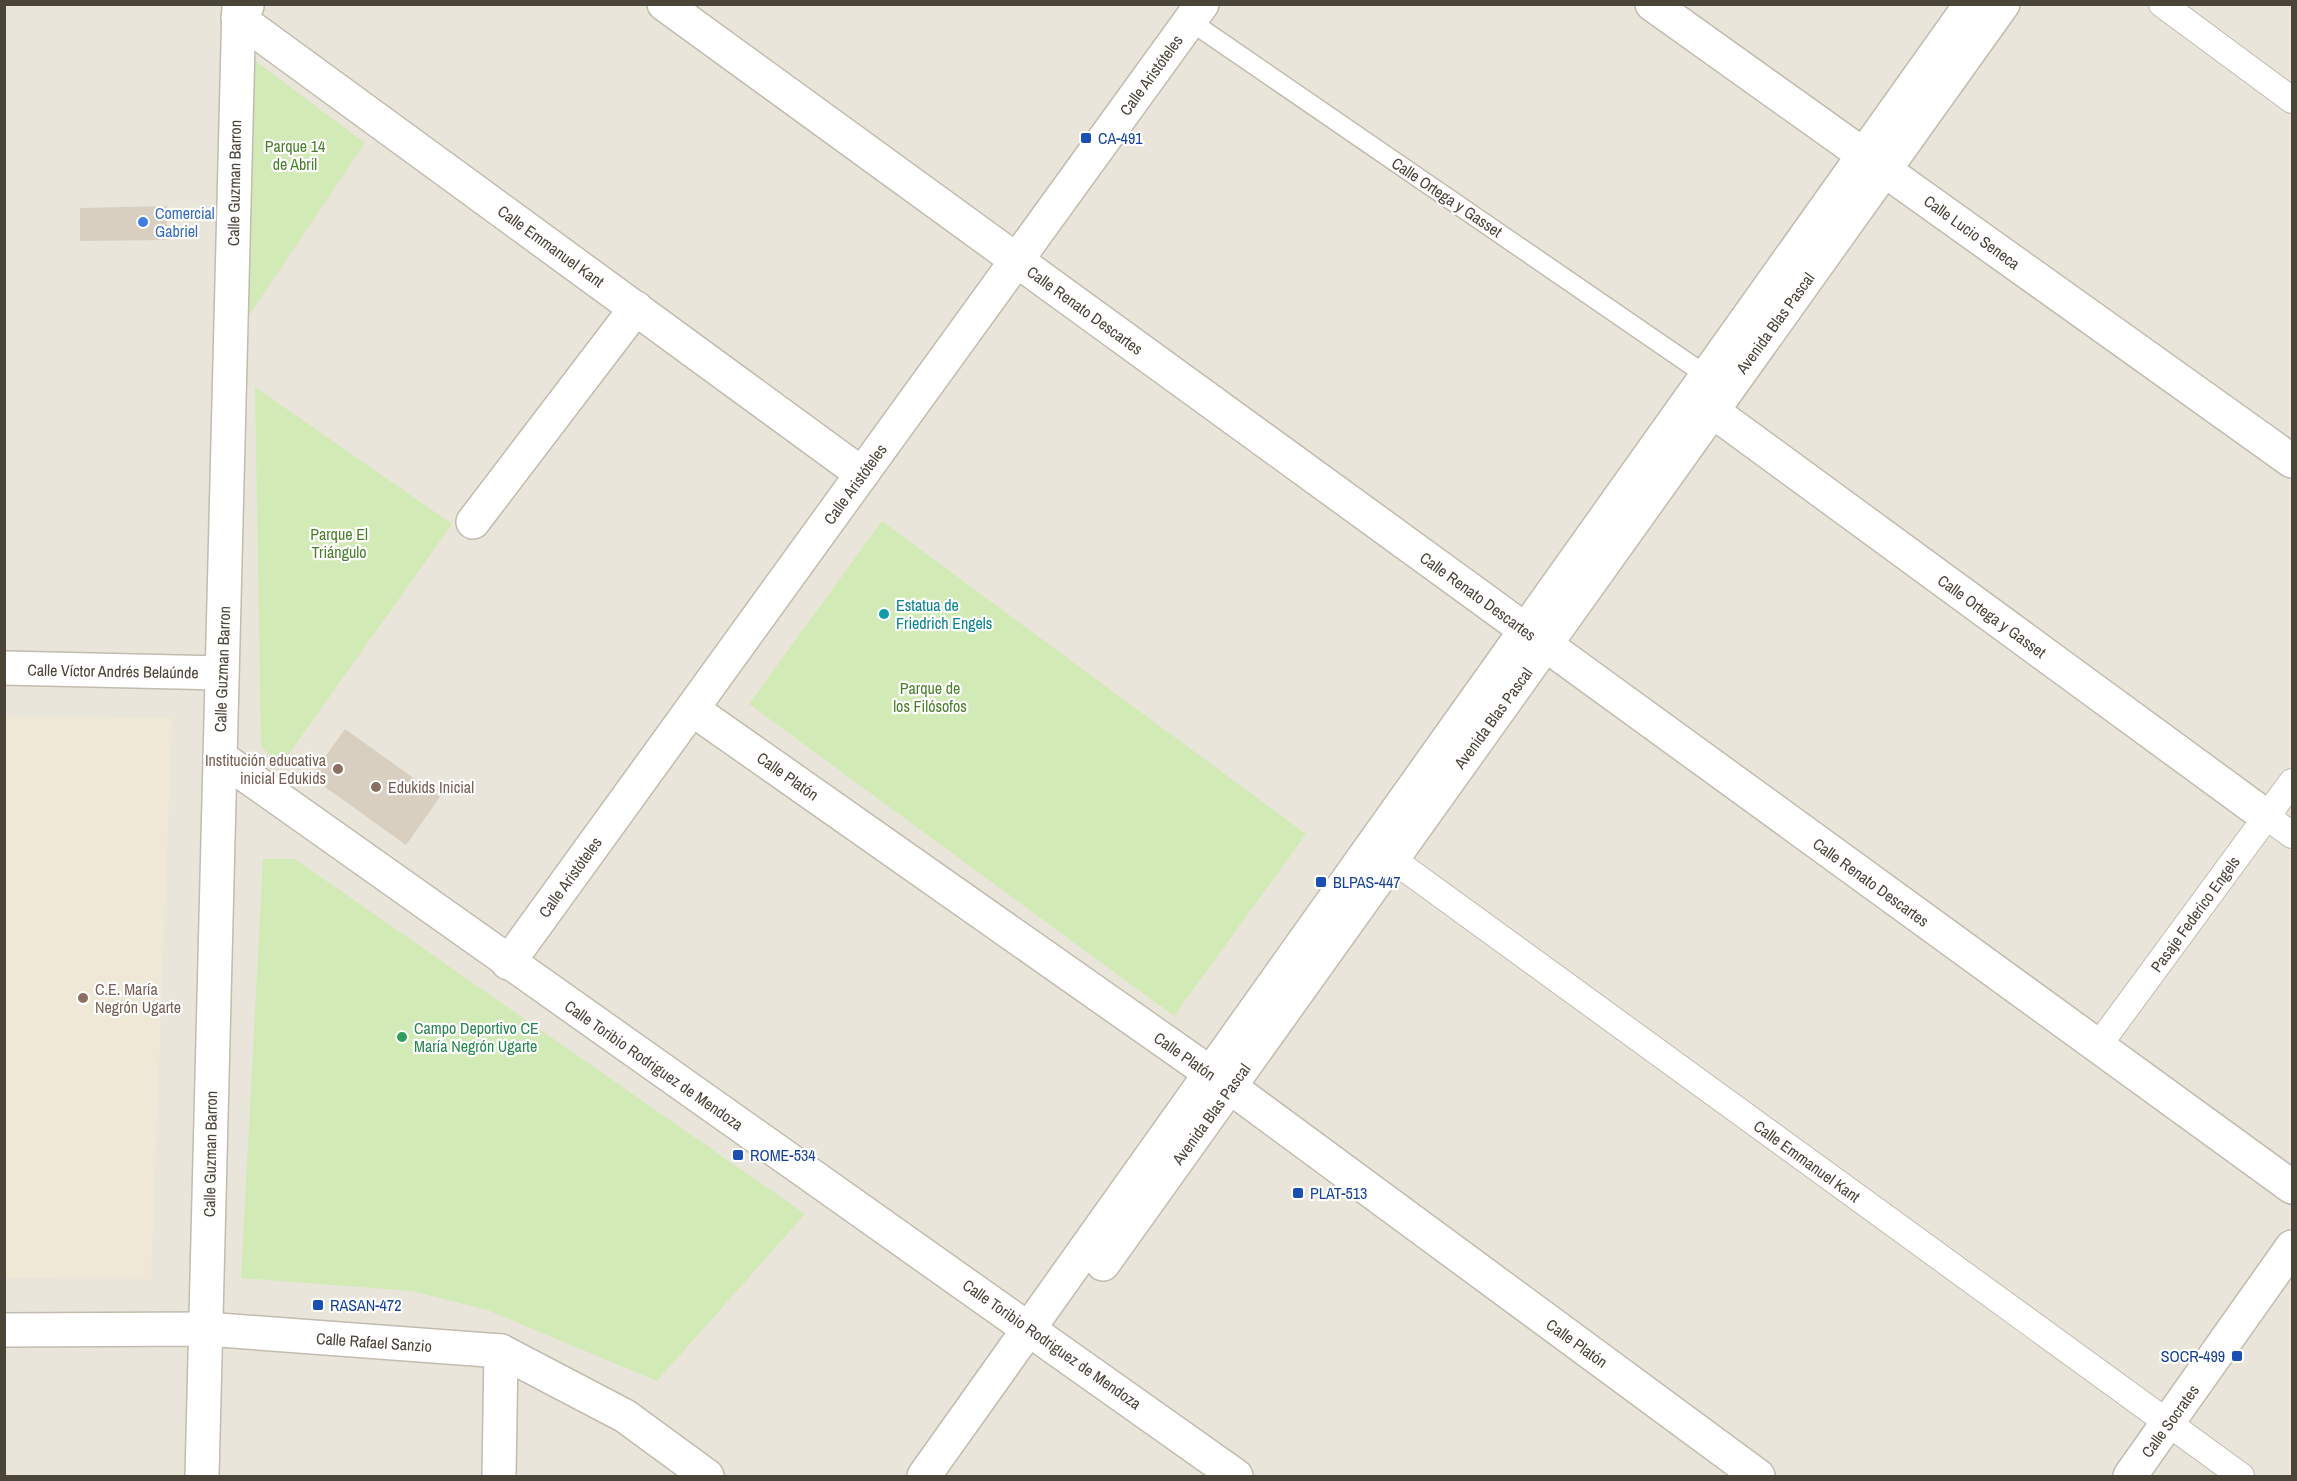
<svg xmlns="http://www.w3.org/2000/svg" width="2297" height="1481" font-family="'Archivo Narrow',sans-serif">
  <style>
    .residential { fill: #eae5da }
    .education { fill: #efe8d6 }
    .green { fill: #d2eab5 }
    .building { fill: #d8cfc1 }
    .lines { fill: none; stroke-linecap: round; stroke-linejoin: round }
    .service-casing { stroke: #c2bbae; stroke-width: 21 }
    .pedestrian-casing { stroke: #c2bbae; stroke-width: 28 }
    .minor-casing { stroke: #c2bbae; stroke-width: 36 }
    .service { stroke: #fff; stroke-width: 18 }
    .pedestrian { stroke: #fff; stroke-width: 26 }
    .minor { stroke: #fff; stroke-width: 33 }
    .transit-dot { fill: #1a4fb4; stroke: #fff; stroke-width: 2 }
    .shop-dot { fill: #3f7fe0; stroke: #fff; stroke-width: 2 }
    .culture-dot { fill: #0f9aa8; stroke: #fff; stroke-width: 2 }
    .education-dot { fill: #8d6e63; stroke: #fff; stroke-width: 2 }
    .leisure-dot { fill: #2e9e5b; stroke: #fff; stroke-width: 2 }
    .labels { text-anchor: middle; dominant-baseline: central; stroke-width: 4.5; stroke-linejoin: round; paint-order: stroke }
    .street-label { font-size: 16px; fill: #4b4439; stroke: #fff }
    .transit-label { font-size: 16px; fill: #164399; stroke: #fff; text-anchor: start }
    .park-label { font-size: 16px; fill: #4a7f2a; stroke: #fff }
    .shop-label { font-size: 16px; fill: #366cbe; stroke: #fff; text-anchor: start }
    .culture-label { font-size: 16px; fill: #0d838f; stroke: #fff; text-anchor: start }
    .education-label { font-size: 16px; fill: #785e54; stroke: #fff; text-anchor: start }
    .leisure-label { font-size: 16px; fill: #27864d; stroke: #fff; text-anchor: start }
  </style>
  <rect width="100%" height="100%" fill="#f6f3ec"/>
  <rect class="residential" x="5" y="5" width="2287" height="1471"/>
  <path class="education" d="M5 717 172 718 151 1279 5 1278Z"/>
  <g class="green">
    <path d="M245 53 365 143 244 323Z"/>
    <path d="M255 387 452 524 281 765 261 747Z"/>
    <path d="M882 521 1306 834 1174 1016 749 704Z"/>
    <path d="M263 859H295L805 1214 657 1381 487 1310 412 1291 241 1278Z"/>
  </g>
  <g class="building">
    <path d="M167 206V240L80 241V208Z"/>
    <path d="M345 729 440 797 406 845 311 777Z"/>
  </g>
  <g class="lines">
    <g class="service-casing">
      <path id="service" d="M1190 21 1713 380"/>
    </g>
    <g class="pedestrian-casing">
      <g id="pedestrian">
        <path d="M2162 4 2292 100"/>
        <path d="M2267 817 2292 835"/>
        <path d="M1392 859 2241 1476"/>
        <path d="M2098 1046 2292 782"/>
      </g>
    </g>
    <g class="minor-casing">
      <g id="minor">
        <path d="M664 4 2292 1187"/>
        <path d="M1652 4 2292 461"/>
        <path d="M247 6 238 18 862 474"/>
        <path d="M1696 399 2267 817"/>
        <path d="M473 522 636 308"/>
        <path d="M4 668 222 673"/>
        <path d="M692 709 1230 1087 1758 1476"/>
        <path d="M220 757 1236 1476"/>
        <path d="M508 963 1202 4"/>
        <path d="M1103 1264 2003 4"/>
        <path d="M4 1330 206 1329 501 1351 625 1416 707 1476"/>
        <path d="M202 1476 239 4"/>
        <path d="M499 1476 501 1351"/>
        <path d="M924 1476 1971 4"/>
        <path d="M2130 1476 2292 1247"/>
      </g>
    </g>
    <use href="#service" class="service"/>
    <use href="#pedestrian" class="pedestrian"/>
    <use href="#minor" class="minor"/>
  </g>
  <g class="transit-dot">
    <rect x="1080" y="132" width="12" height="12" rx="3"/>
    <rect x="1315" y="876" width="12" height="12" rx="3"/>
    <rect x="732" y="1149" width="12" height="12" rx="3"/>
    <rect x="1292" y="1187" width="12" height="12" rx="3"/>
    <rect x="312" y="1299" width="12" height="12" rx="3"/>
    <rect x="2231" y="1350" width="12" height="12" rx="3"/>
  </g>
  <circle class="shop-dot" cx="143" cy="222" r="6"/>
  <circle class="culture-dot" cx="884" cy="614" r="6"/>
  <g class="education-dot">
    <circle cx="338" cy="769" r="6"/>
    <circle cx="376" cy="787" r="6"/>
    <circle cx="83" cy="998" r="6"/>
  </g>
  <circle class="leisure-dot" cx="402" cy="1037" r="6"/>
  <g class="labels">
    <g class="street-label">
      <text transform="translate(1151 75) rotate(-54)">Calle Aristóteles</text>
      <text transform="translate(234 183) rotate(-89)">Calle Guzman Barron</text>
      <text transform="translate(1447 197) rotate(34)">Calle Ortega y Gasset</text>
      <text transform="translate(1972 232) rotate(36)">Calle Lucio Seneca</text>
      <text transform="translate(551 246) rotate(36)">Calle Emmanuel Kant</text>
      <text transform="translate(1085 310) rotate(36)">Calle Renato Descartes</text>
      <text transform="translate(1775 323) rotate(-54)">Avenida Blas Pascal</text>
      <text transform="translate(855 484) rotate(-54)">Calle Aristóteles</text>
      <text transform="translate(1478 596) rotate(36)">Calle Renato Descartes</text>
      <text transform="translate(1992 616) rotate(36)">Calle Ortega y Gasset</text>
      <text transform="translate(222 669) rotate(-88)">Calle Guzman Barron</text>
      <text transform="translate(113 671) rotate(1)">Calle Víctor Andrés Belaúnde</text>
      <text transform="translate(1493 718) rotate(-54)">Avenida Blas Pascal</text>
      <text transform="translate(788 776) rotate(35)">Calle Platón</text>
      <text transform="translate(570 877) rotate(-54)">Calle Aristóteles</text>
      <text transform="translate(1871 882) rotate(36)">Calle Renato Descartes</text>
      <text transform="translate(2195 914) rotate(-54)">Pasaje Federico Engels</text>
      <text transform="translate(1185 1056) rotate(35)">Calle Platón</text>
      <text transform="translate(654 1065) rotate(35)">Calle Toribio Rodriguez de Mendoza</text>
      <text transform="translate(1211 1114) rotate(-54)">Avenida Blas Pascal</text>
      <text transform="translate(210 1154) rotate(-89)">Calle Guzman Barron</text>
      <text transform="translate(1807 1161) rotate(36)">Calle Emmanuel Kant</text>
      <text transform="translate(374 1342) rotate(4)">Calle Rafael Sanzio</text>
      <text transform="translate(1577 1343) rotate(36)">Calle Platón</text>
      <text transform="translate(1052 1344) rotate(35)">Calle Toribio Rodriguez de Mendoza</text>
      <text transform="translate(2170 1421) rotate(-54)">Calle Socrates</text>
    </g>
    <g class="transit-label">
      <text x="1098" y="138">CA-491</text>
      <text x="1333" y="882">BLPAS-447</text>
      <text x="750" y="1155">ROME-534</text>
      <text x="1310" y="1193">PLAT-513</text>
      <text x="330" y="1305">RASAN-472</text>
      <text x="2225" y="1356" text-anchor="end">SOCR-499</text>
    </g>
    <g class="park-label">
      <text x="295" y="146">Parque 14<tspan x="295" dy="18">de Abril</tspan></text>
      <text x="339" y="534">Parque El<tspan x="339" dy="18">Triángulo</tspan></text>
      <text x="930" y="688">Parque de<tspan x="930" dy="18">los Filósofos</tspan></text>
    </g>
    <g class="shop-label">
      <text x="155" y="213">Comercial<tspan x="155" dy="18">Gabriel</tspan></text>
    </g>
    <g class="culture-label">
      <text x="896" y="605">Estatua de<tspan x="896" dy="18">Friedrich Engels</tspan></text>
    </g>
    <g class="education-label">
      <text x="326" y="760" text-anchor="end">Institución educativa<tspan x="326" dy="18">inicial Edukids</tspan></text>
      <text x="388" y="787">Edukids Inicial</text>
      <text x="95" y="989">C.E. María<tspan x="95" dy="18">Negrón Ugarte</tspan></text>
    </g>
    <g class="leisure-label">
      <text x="414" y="1028">Campo Deportivo CE<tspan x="414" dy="18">María Negrón Ugarte</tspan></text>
    </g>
  </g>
  <rect width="2297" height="1481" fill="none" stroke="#4b4439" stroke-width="12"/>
</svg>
